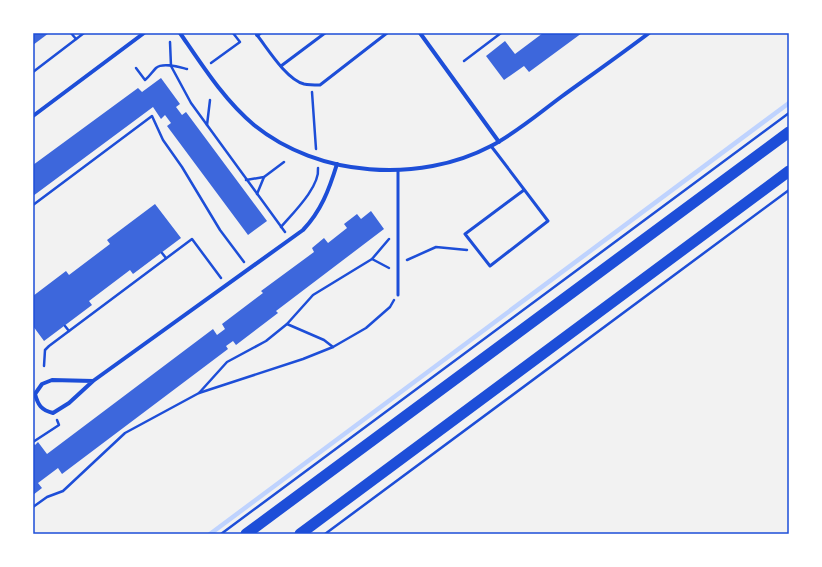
<svg xmlns="http://www.w3.org/2000/svg" width="822" height="567" font-family="Figtree,sans-serif">
  <style>
    .lines { fill: none; stroke-linecap: round; stroke-linejoin: round }
    .stream { stroke: #bfd3fe; stroke-width: 4.5 }
    .building { fill: #3d67dc }
    .path { stroke: #1d4ed8; stroke-width: 2.5 }
    .service { stroke: #1d4ed8; stroke-width: 3 }
    .minor { stroke: #1d4ed8; stroke-width: 4 }
    .trunk { stroke: #1d4ed8; stroke-width: 11 }
    .neatline { fill: none; stroke: #1d4ed8; stroke-width: 1.5 }
  </style>
  <rect width="100%" height="100%" fill="#f2f2f2"/>
  <g class="lines">
    <path class="stream" d="M210 534 789 103"/>
  </g>
  <g class="building">
    <path d="M33 33H49L33 45Z"/>
    <path d="M543 33H582L529 72 524 66 504 80 486 56 505 41 515 54Z"/>
    <path d="M161 78 180 104 176 107 182 115 186 112 267 221 248 235 167 126 171 123 165 115 161 119 153 107 33 196V165L138 88 142 92Z"/>
    <path d="M155 204 181 238 133 274 130 270 89 301 92 305 44 341 33 326V296L66 271 69 275 110 244 107 240Z"/>
    <path d="M371 211 384 229 276 311 278 313 236 345 233 341 226 346 228 349 62 474 58 468 38 483 42 488 33 495V443L35 445 38 442 47 454 213 329 217 335 225 329 222 324 263 293 261 291 314 252 312 248 324 238 328 243 347 228 344 224 357 214 361 219Z"/>
  </g>
  <g class="lines">
    <g class="path">
      <path d="M71 33 76 39"/>
      <path d="M170 42 171 66 191 103 285 232"/>
      <path d="M464 61 501 33"/>
      <path d="M211 63 240 42 233 33"/>
      <path d="M136 68 145 80C150 76 152 72 156 68 163 62 179 67 187 69"/>
      <path d="M33 72 84 33"/>
      <path d="M312 92 316 149"/>
      <path d="M207 125 210 100"/>
      <path d="M246 180 264 177 284 162"/>
      <path d="M257 194 264 177"/>
      <path d="M33 205 152 116 163 140 182 167 220 230 244 262"/>
      <path d="M281 227C293 213 320 187 318 168"/>
      <path d="M162 253 166 258"/>
      <path d="M372 259 389 268"/>
      <path d="M407 260 436 247 467 250"/>
      <path d="M287 324 324 340 333 347"/>
      <path d="M65 326 69 331"/>
      <path d="M44 366 45 350 49 346 192 239 221 278"/>
      <path d="M199 393 227 362 266 341 287 324 313 295 372 259 389 239"/>
      <path d="M33 442 59 425 57 420"/>
      <path d="M33 507 47 497 63 491 125 433 199 393 303 359 333 347 366 328 390 307 394 300"/>
      <path d="M221 534 789 113"/>
      <path d="M325 534 789 190"/>
    </g>
    <g class="service">
      <path d="M257 35C268 49 286 79 304 84 309 85 315 85 320 85L387 33"/>
      <path d="M281 66 325 33"/>
      <path d="M491 146 498 155 548 221 490 266 465 234 524 190"/>
      <path d="M398 295V171"/>
    </g>
    <g class="minor">
      <path d="M180 33C202 65 224 100 254 125 318 177 419 184 491 146 516 133 538 114 561 97 590 76 620 55 649 33"/>
      <path d="M420 33 499 142"/>
      <path d="M257 35 260 33"/>
      <path d="M33 116 144 33"/>
      <path d="M93 381 52 380 42 384 35 394C38 405 41 410 53 413L69 403 93 381 303 230C321 211 329 190 337 164"/>
    </g>
    <g class="trunk">
      <path d="M246 534 789 132"/>
      <path d="M300 534 789 171"/>
    </g>
  </g>
  <rect width="822" height="567" fill="none" stroke="#ffffff" stroke-width="68"/>
  <rect x="34" y="34" width="754" height="499" class="neatline"/>
</svg>
